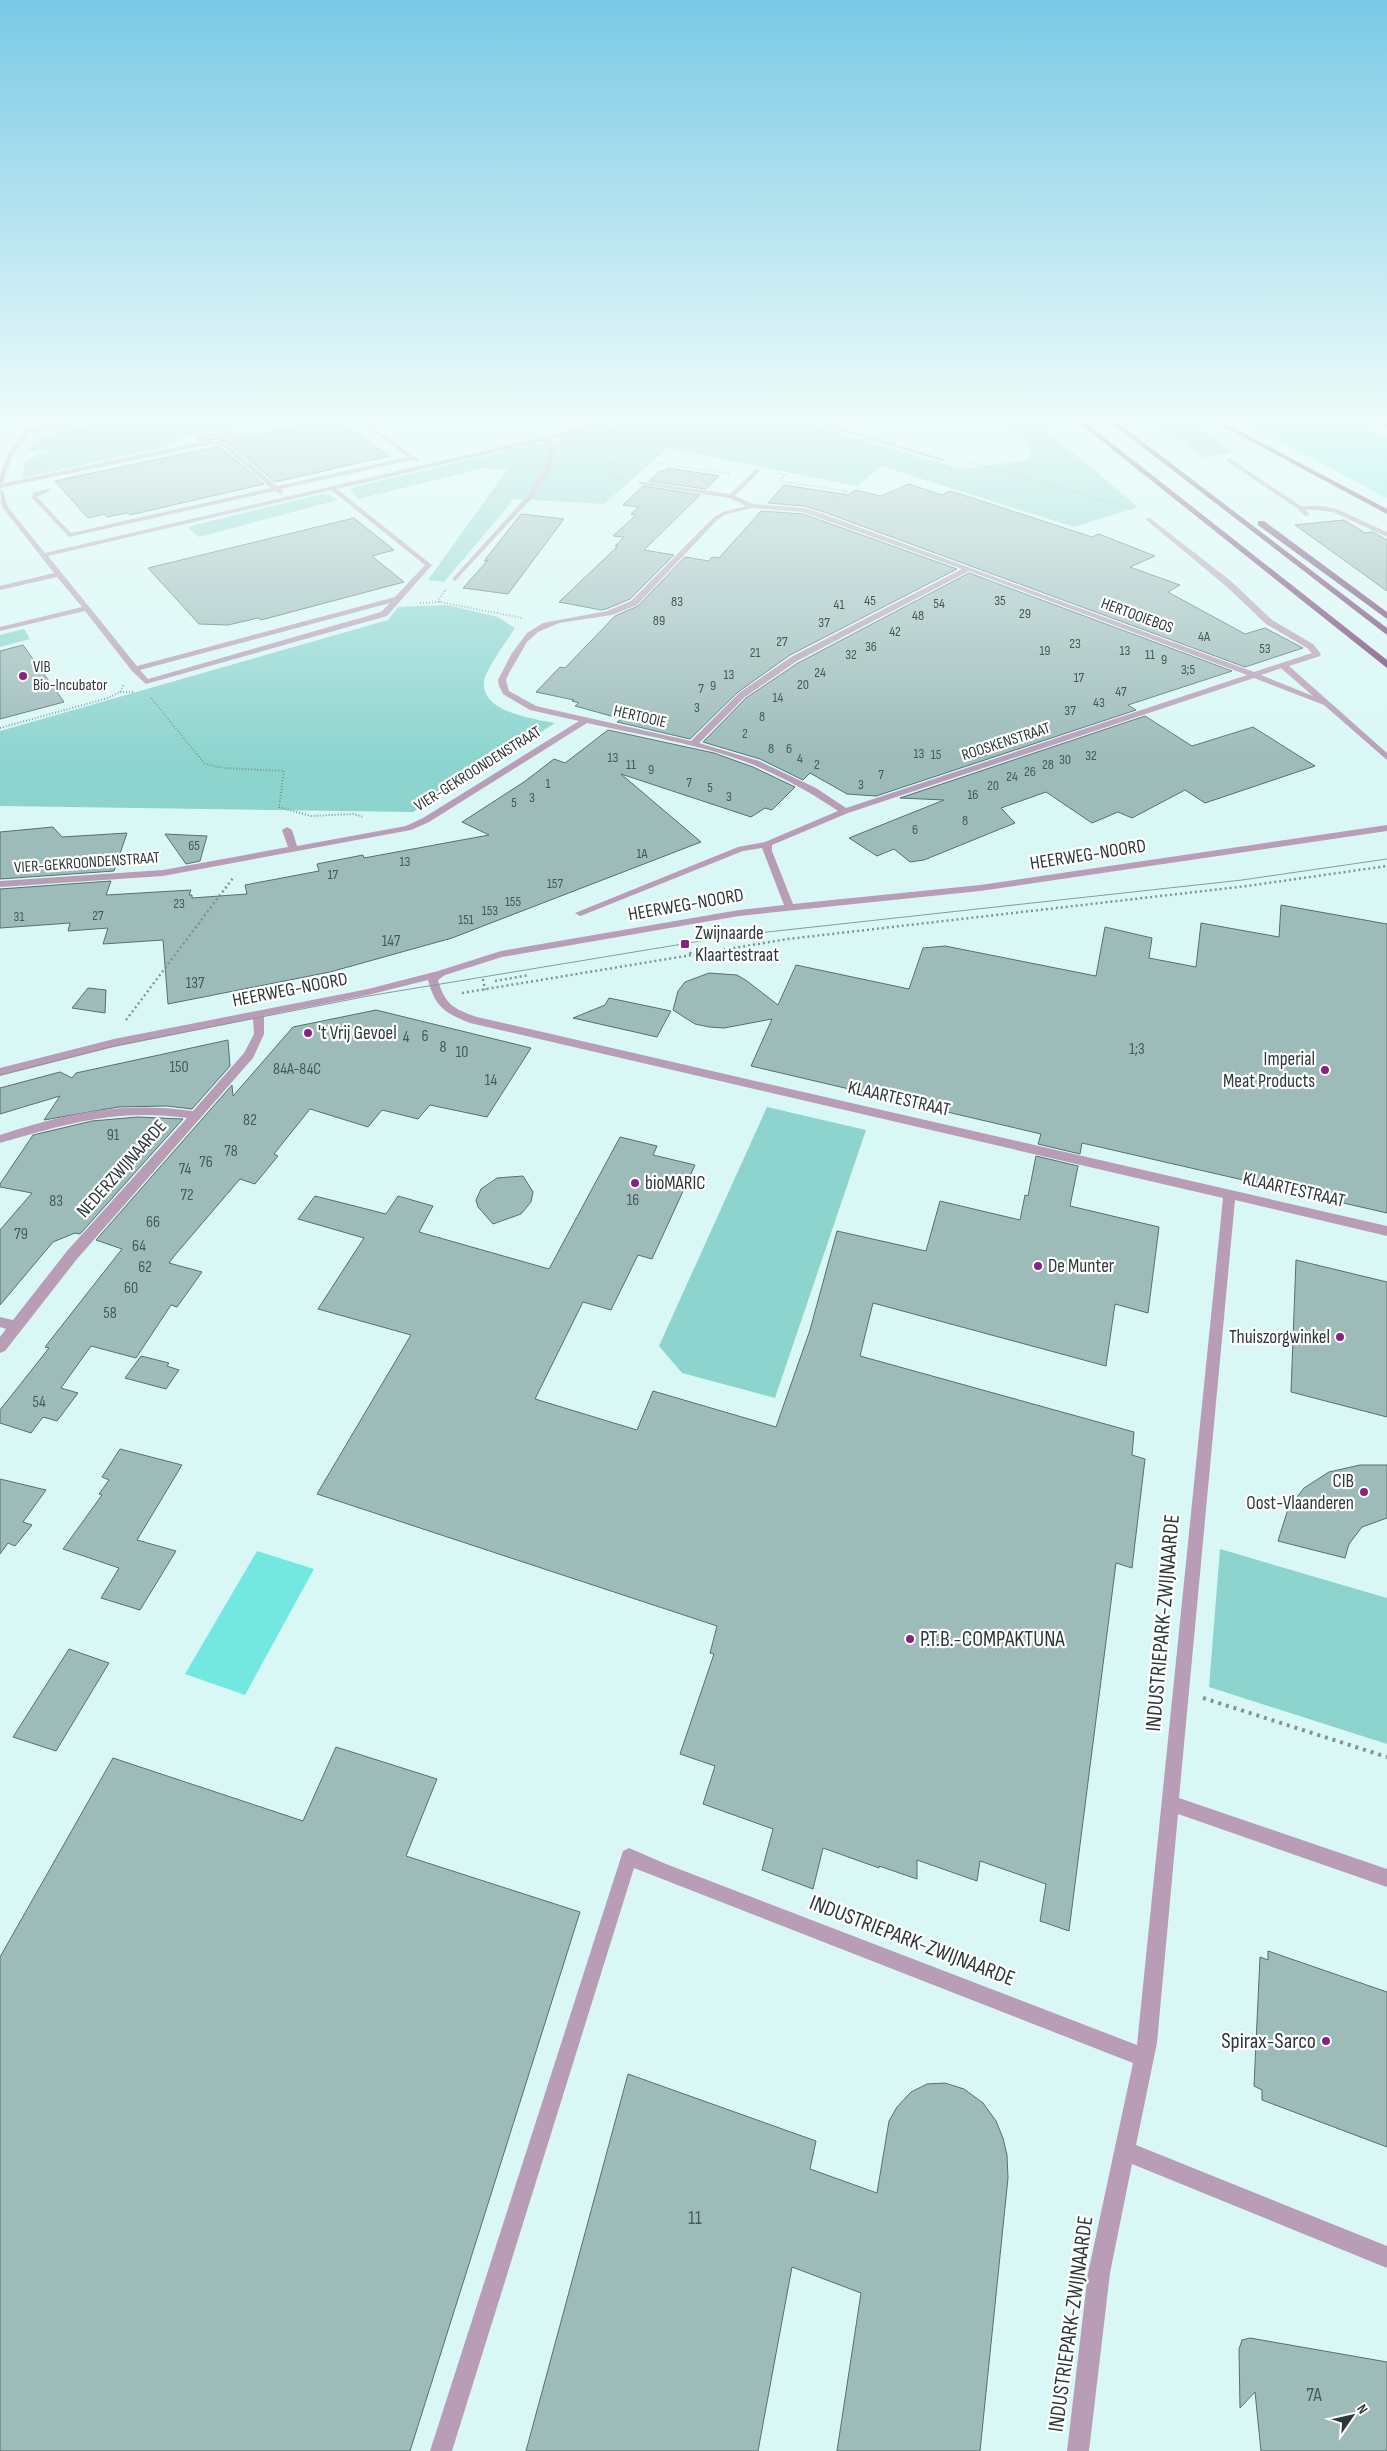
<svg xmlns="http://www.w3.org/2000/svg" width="1387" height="2451" font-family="'Sofia Sans Condensed',sans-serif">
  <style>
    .green { fill: #8dd4cf }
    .water { fill: #73e8e1 }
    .building { fill: #9dbbb9; stroke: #55716e }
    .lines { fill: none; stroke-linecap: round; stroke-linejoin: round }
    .path-far2 { stroke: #7f9593; stroke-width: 2; stroke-dasharray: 1 2; stroke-linecap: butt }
    .path-far1 { stroke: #7f9593; stroke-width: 2.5; stroke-dasharray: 2 3; stroke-linecap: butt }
    .path { stroke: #7f9593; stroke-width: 4; stroke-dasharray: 3 5; stroke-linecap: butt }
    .minor { fill: #b99db7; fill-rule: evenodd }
    .highway { fill: #763e73; fill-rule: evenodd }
    .tram { stroke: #869c9a; stroke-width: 1 }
    .poi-dot { fill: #882086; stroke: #fff; stroke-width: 2 }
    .labels { text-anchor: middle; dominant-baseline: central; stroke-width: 4.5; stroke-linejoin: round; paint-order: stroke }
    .far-number-label { font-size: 14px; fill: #485a58 }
    .far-street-label { font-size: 16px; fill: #2c3938; stroke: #fff }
    .far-poi-label { font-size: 16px; fill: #2c3938; stroke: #fff; text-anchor: start }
    .number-label { font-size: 16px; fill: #485a58 }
    .street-label { font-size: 19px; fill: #2c3938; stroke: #fff }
    .poi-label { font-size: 19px; fill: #2c3938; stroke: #fff; text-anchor: start }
    .near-number-label { font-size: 19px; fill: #485a58 }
    .near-street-label { font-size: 22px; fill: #2c3938; stroke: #fff }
    .near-poi-label { font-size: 22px; fill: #2c3938; stroke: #fff; text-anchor: start }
  </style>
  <rect width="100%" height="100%" fill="#d9f8f5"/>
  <g class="green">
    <path d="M127 419H271L186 436 160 448 22 478 25 462 38 454 56 450 26 451 38 436Z"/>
    <path d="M632 419H790L961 469 1029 460 1030 446 1000 419H1033L1138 507 1074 527 881 466 857 486 668 448 604 504 514 499 444 582 428 580 507 470 483 468 358 499 350 488 535 444 560 443 561 437 618 425 615 422Z"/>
    <path d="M1149 419H1186L1234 452 1204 458Z"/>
    <path d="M322 494 329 495 338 500 199 537 188 528 194 525Z"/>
    <path d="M447 605 498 617 515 628C507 641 486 668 484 682 481 712 534 719 555 723L413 812 0 806V731L388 620 398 607Z"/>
    <path d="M24 629 30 639 0 647V635Z"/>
    <path d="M767 1107 866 1130 775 1398 682 1373 659 1346Z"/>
    <path d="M1220 1549 1387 1598V1744L1209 1687Z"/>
  </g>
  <g class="water">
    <path d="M1238 419H1350L1387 438V498Z"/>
    <path d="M257 1551 314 1569 245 1695 185 1674Z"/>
  </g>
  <g class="building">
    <path d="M332 419H337L389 456 275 482 229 443 217 439 199 441 196 438 228 432 238 439Z"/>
    <path d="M217 447 223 449 264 484 130 515 127 513 107 517 104 514 88 518 55 481Z"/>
    <path d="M668 468 719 476 706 489 649 481 660 471H664Z"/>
    <path d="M909 484 942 495 949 491 960 494 1092 537 1099 534 1155 556 1130 567 1180 585 1168 592 1245 634 1265 628 1303 648 1245 667 824 512 804 506 768 503 784 485 848 495 855 490 881 496Z"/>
    <path d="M643 486 700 495 644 550 674 555 630 599 606 609 601 610 559 602 618 546H615L624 537 613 536 636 515 631 514 639 507 623 505Z"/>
    <path d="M761 511 803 514 957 569 790 655 738 692 690 739 617 722 622 719 575 706 579 703 572 701 574 700 536 692 560 667 565 668 615 616 638 606 685 557 709 561 712 557 719 558Z"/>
    <path d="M521 514 564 519 508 594 463 588 488 560 484 561Z"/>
    <path d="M354 518 394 550 372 556 404 582 261 620 258 618 228 625 199 624 148 568Z"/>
    <path d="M1344 520 1365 533 1373 532 1387 540V591L1295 525Z"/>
    <path d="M969 573 1232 671 1128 705 1136 710 876 796 847 794 810 773 803 780 760 759 703 742 746 698 798 663Z"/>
    <path d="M23 645 64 702 0 719V651Z"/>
    <path d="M1145 716 1192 746 1253 727 1315 766 1205 803 1185 790 1132 818 1118 812 1092 823 1046 792 1001 808 1015 823 924 860 910 862 894 849 877 856 849 838 944 800 900 798Z"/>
    <path d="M608 730 714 753 753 767 795 787 772 810 765 808 751 817 621 774 701 842 452 938 330 972 168 1004 163 940 103 944 108 928 68 931 70 923 0 928V889L111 881 106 895 191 890 189 895H192V898L247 894 245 885 319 871 317 864 363 855 364 858 489 835 462 822 524 782 554 759 565 763Z"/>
    <path d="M53 827 62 837 127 833 114 871 0 879V832Z"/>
    <path d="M165 834 207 836 200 861 186 864Z"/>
    <path d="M1281 905 1387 924V1213L1082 1143 1080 1154 1038 1144 1041 1134 751 1066 772 1019 724 1028 709 1027 695 1024 673 1010 678 991 685 982 709 973 737 975 747 981 778 1005 796 965 909 989 923 948 945 946 1096 976 1105 927 1152 938 1149 958 1196 967 1201 923 1279 937Z"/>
    <path d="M88 988 106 990 105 1013 72 1008Z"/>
    <path d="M609 998 671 1011 657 1037 573 1018 605 1005Z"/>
    <path d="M376 1010 531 1048 487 1117 430 1105 418 1119 382 1110 368 1127 310 1109 274 1154 278 1156 255 1184 240 1179 175 1255 169 1263 202 1272 177 1307 171 1305 136 1358 91 1346 61 1388 78 1393 57 1421 43 1417 31 1433 0 1423V1410L49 1348 45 1347 122 1249 96 1240 232 1085 233 1096 293 1027Z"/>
    <path d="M228 1040 230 1066 192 1109 167 1106 118 1107 44 1120 60 1096 0 1114V1088L60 1072 72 1078 76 1073Z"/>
    <path d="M138 1117 183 1119 80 1234 75 1233 53 1242 0 1305V1230L32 1193 0 1187V1184L33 1135 92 1121Z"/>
    <path d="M620 1137 657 1146 653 1155 695 1165 652 1259 638 1255 611 1310 583 1302 535 1399 637 1430 653 1391 776 1427 810 1330 837 1231 926 1251 940 1201 1020 1220 1025 1195 1028 1196 1036 1156 1078 1166 1070 1206 1159 1227 1148 1313 1115 1304 1106 1366 873 1303 860 1356 1134 1432 1132 1455 1145 1459 1132 1568 1116 1563 1069 1931 1040 1921 1046 1884 980 1861 977 1881 917 1860V1879L879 1866V1868L823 1848 813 1889 762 1870 773 1829 703 1804 715 1766 680 1754 714 1654 710 1653 717 1626 317 1494 411 1335 318 1309 364 1238 298 1219 315 1196 386 1214 398 1196 433 1206 419 1232 549 1269Z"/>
    <path d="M523 1176 533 1192 531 1202 521 1214 493 1224 478 1207 476 1200 481 1189 497 1178Z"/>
    <path d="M1296 1260 1387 1282V1417L1291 1392Z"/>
    <path d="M141 1356 169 1363 167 1366 179 1370 166 1389 125 1378Z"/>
    <path d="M120 1449 182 1465 137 1540 176 1551 140 1610 101 1598 119 1568 63 1549 102 1495 99 1494 109 1480 102 1477Z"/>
    <path d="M1360 1465H1387V1518L1362 1527 1349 1544 1345 1558 1278 1541 1288 1509 1304 1488 1329 1472Z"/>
    <path d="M0 1479 46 1490 23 1522 32 1525 15 1546 8 1543 0 1554Z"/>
    <path d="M69 1649 109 1663 56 1751 13 1737Z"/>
    <path d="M336 1747 437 1779 406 1856 580 1912 410 2451H0V1957L113 1758 303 1821Z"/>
    <path d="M1268 1951 1387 1992V2147L1262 2100V2090L1254 2086 1260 1957 1268 1960Z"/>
    <path d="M628 2074 816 2141 810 2169 877 2193 889 2121 897 2107 911 2092 927 2084 945 2083 964 2089 983 2103 996 2121 1003 2138 1007 2155 1008 2178 980 2451H837L861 2293 792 2267 758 2451H526Z"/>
    <path d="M1250 2338 1387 2362V2451H1261L1255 2392 1240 2408 1239 2349 1242 2340Z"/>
  </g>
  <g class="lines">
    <g class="path-far2">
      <path d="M265 419 263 425 265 427"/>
      <path d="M115 430 167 431 171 433"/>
      <path d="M239 436 298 419"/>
      <path d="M613 439 619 448 615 459 608 465 609 473 624 479"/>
      <path d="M959 461 970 462 1134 509"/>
      <path d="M657 463 731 474"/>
      <path d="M774 473 786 475 779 480"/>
      <path d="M779 481 847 491 834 503"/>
      <path d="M440 602 439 599 446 589"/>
      <path d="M420 603 440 602 522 618"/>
      <path d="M120 692H133"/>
      <path d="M151 698 205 764 224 768 284 771 279 807 311 816 353 814 364 817"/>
      <path d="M0 728 108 698 120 692 124 684"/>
    </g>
    <g class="path-far1">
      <path d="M687 948 691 954"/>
      <path d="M483 979 485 990"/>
      <path d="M495 981 529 975"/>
      <path d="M462 993 788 939 1247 886 1387 866"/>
      <path d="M126 1020 233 878"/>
    </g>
    <path class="path" d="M1203 1698 1387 1757"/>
    <g class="minor">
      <path d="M34 419H40L32 429 91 419H105L29 433 12 457 3 482 0 484C0 458 19 439 34 419Z"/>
      <path d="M621 419H632L549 439 555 445 551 468 533 497 455 581 453 580V578L528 495 545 468 549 445 543 441 337 489 432 565 387 616 146 684 132 671 85 611 0 631V627L82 607 57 577 0 590V586L54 573 2 507 0 489 3 491 8 507 45 553ZM331 490 425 565 395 597 137 666 48 556ZM390 603 381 612 148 679 140 670Z"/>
      <path d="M802 419H812L947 460 942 461Z"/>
      <path d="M374 428 419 460V462L412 460 281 489 283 492 280 494 275 491 69 537 32 498 33 493 51 488V490L37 497 71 533 271 488 224 447 217 445 201 446 0 488V484L201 442 217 441 228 445 277 486 408 457 372 431Z"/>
      <path d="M1227 459H1231L1301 506H1323L1337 509 1387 532V537L1333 512 1305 509 1310 515 1305 516 1298 509 1227 461Z"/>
      <path d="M756 469 761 470 735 496 753 504 804 508 823 514 1254 672 1312 653 1307 648 1266 624 1226 586 1145 519 1150 518 1232 582 1272 620 1313 644 1321 654 1320 656 1289 666 1387 753V760L1324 705 1254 678 848 813 772 845V851L793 904 980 885 1387 825V831L980 891 739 916 502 957 445 975 438 980C445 1005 454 1009 477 1017L1387 1226V1236L1235 1200 1179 1798 1387 1869V1887L1178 1814 1157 2043 1136 2145 1387 2246V2268L1132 2164 1110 2273 1089 2451H1067L1088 2273 1133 2063 634 1868 452 2451H430L623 1851 629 1848 666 1864 1137 2045 1223 1198 470 1023C445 1013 435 1007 428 980L368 995 264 1016V1034L253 1058 77 1259 5 1351 0 1353V1337L6 1329 0 1327V1317L13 1320 67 1251 187 1118C118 1108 65 1124 0 1143V1135C68 1113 121 1101 193 1111L244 1053 254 1034 253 1019 114 1047 0 1076V1068L114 1039 368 989 438 971 501 951 739 910 784 905 762 848 743 851 583 915 580 916 575 913 738 847 765 842 838 811C812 793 784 778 754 765 705 745 640 735 587 723L429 822 411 830 163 876 0 887V881L163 870 288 847 282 830 287 827 292 830 297 846 406 826 423 818 579 721 530 710 503 694 499 686 498 680 512 653 527 633 543 623 607 611 631 601 714 517 723 512 746 506 729 498 640 484 638 481 730 494ZM752 508 803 512 962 569 791 657 739 693 691 741 536 706 509 691 506 680 509 673 527 642 538 632 559 623 612 615 637 605 718 519 727 514ZM969 571 1247 675 846 808 816 788 759 761 699 743 745 697 797 661ZM1282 668V669L1313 696 1261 675Z"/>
    </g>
    <g class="highway">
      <path d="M1074 419H1081L1387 660V668Z"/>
      <path d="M1106 419H1113L1387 628V635Z"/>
      <path d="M1209 419H1217L1387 509V514Z"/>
      <path d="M1371 419H1379L1387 423V428Z"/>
      <path d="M1258 521H1264L1387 612V619L1258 525Z"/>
    </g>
    <path class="tram" d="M0 1075 114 1046 368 996 731 936 1242 880 1387 859"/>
  </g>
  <linearGradient id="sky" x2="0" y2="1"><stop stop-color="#79c9e5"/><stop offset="0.55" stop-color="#eefcfa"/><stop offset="1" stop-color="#eefcfa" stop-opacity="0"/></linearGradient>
  <rect width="1387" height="762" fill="url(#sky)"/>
  <g class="poi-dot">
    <circle cx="23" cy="676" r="5"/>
    <rect x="680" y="939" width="10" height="10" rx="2.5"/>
    <circle cx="308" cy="1033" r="5"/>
    <circle cx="1325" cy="1070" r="5"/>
    <circle cx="635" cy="1183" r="5"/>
    <circle cx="1038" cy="1266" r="5"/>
    <circle cx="1340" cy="1337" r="5"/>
    <circle cx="1364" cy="1492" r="5"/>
    <circle cx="910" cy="1639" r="5"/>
    <circle cx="1326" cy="2041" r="5"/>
  </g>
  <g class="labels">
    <g class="far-number-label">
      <text x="870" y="600">45</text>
      <text x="1000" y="600">35</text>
      <text x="677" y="601">83</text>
      <text x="939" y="603">54</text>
      <text x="839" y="604">41</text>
      <text x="1025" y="613">29</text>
      <text x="918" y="615">48</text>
      <text x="659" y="620">89</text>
      <text x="824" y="622">37</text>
      <text x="895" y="631">42</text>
      <text x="1204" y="636">4A</text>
      <text x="782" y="641">27</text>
      <text x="1075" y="643">23</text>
      <text x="871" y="646">36</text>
      <text x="1265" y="648">53</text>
      <text x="1045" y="650">19</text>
      <text x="1125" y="650">13</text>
      <text x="755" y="652">21</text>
      <text x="851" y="654">32</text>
      <text x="1150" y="654">11</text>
      <text x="1164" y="659">9</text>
      <text x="1188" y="669">3;5</text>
      <text x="820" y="672">24</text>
      <text x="729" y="674">13</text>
      <text x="1079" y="677">17</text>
      <text x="803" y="684">20</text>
      <text x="713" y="685">9</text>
      <text x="701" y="688">7</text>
      <text x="1121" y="691">47</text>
      <text x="778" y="697">14</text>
      <text x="1099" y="702">43</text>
      <text x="697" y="707">3</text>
      <text x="1070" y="710">37</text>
      <text x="762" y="716">8</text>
      <text x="745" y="733">2</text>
      <text x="771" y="748">8</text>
      <text x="789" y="748">6</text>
      <text x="919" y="753">13</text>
      <text x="936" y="754">15</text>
      <text x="1091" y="755">32</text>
      <text x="613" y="757">13</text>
      <text x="800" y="758">4</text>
      <text x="1065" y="759">30</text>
      <text x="631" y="764">11</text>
      <text x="817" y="764">2</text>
      <text x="1048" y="764">28</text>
      <text x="651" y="769">9</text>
      <text x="1030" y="771">26</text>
      <text x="881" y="774">7</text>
      <text x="1012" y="776">24</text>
      <text x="689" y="782">7</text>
      <text x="548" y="783">1</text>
      <text x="861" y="784">3</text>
      <text x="993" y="785">20</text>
      <text x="710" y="787">5</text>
      <text x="973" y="794">16</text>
      <text x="729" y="796">3</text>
      <text x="532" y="797">3</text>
      <text x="514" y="802">5</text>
      <text x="965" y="820">8</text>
      <text x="915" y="829">6</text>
      <text x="194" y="845">65</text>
      <text x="642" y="853">1A</text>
      <text x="405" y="861">13</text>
      <text x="333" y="874">17</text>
      <text x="555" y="883">157</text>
      <text x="513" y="901">155</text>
      <text x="179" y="903">23</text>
      <text x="490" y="910">153</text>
      <text x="98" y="915">27</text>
      <text x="19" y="916">31</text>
      <text x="466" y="919">151</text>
    </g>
    <g class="far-street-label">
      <text transform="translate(1137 616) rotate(20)">HERTOOIEBOS</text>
      <text transform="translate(640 717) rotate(13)">HERTOOIE</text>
      <text transform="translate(1006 742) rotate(-18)">ROOSKENSTRAAT</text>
      <text transform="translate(478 769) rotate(-32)">VIER-GEKROONDENSTRAAT</text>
      <text transform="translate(87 863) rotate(-4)">VIER-GEKROONDENSTRAAT</text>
    </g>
    <g class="far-poi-label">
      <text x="33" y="667">VIB<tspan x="33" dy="18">Bio-Incubator</tspan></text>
    </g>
    <g class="number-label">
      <text x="391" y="941">147</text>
      <text x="195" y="983">137</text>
      <text x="425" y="1036">6</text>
      <text x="406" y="1037">4</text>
      <text x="443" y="1047">8</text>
      <text x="1137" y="1049">1;3</text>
      <text x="462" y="1052">10</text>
      <text x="179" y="1067">150</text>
      <text x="297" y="1069">84A-84C</text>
      <text x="491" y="1080">14</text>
      <text x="250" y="1120">82</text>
      <text x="113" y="1135">91</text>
      <text x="231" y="1151">78</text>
      <text x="206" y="1162">76</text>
      <text x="185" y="1169">74</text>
      <text x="187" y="1195">72</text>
      <text x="633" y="1200">16</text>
      <text x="56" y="1201">83</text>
      <text x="153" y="1222">66</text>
      <text x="21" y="1234">79</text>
      <text x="139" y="1246">64</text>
      <text x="145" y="1267">62</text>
      <text x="131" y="1288">60</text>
      <text x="110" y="1313">58</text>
      <text x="39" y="1402">54</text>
    </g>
    <g class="street-label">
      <text transform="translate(1088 855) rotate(-9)">HEERWEG-NOORD</text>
      <text transform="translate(686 905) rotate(-10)">HEERWEG-NOORD</text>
      <text transform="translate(290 990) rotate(-11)">HEERWEG-NOORD</text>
      <text transform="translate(899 1099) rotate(13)">KLAARTESTRAAT</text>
      <text transform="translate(122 1169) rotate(-48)">NEDERZWIJNAARDE</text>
      <text transform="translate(1294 1190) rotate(13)">KLAARTESTRAAT</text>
    </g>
    <g class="poi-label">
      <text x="695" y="933">Zwijnaarde<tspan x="695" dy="22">Klaartestraat</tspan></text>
      <text x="318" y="1033">'t Vrij Gevoel</text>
      <text x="1315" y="1059" text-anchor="end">Imperial<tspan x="1315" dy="22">Meat Products</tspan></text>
      <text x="645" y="1183">bioMARIC</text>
      <text x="1048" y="1266">De Munter</text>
      <text x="1330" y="1337" text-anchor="end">Thuiszorgwinkel</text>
      <text x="1354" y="1481" text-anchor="end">CIB<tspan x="1354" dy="22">Oost-Vlaanderen</tspan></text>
    </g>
    <g class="near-number-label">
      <text x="695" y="2218">11</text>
      <text x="1314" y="2395">7A</text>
    </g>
    <g class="near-street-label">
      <text transform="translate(1163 1623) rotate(-85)">INDUSTRIEPARK-ZWIJNAARDE</text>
      <text transform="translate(912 1941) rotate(21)">INDUSTRIEPARK-ZWIJNAARDE</text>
      <text transform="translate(1071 2324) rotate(-82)">INDUSTRIEPARK-ZWIJNAARDE</text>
    </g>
    <g class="near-poi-label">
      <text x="920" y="1639">P.T.B.-COMPAKTUNA</text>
      <text x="1316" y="2041" text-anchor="end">Spirax-Sarco</text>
    </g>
  </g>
  <g transform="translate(1352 2416) rotate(56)" stroke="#ffffff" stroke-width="4" paint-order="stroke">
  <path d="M0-4L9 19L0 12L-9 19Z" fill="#2c3938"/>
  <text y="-8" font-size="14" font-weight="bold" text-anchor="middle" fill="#2c3938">N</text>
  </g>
</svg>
